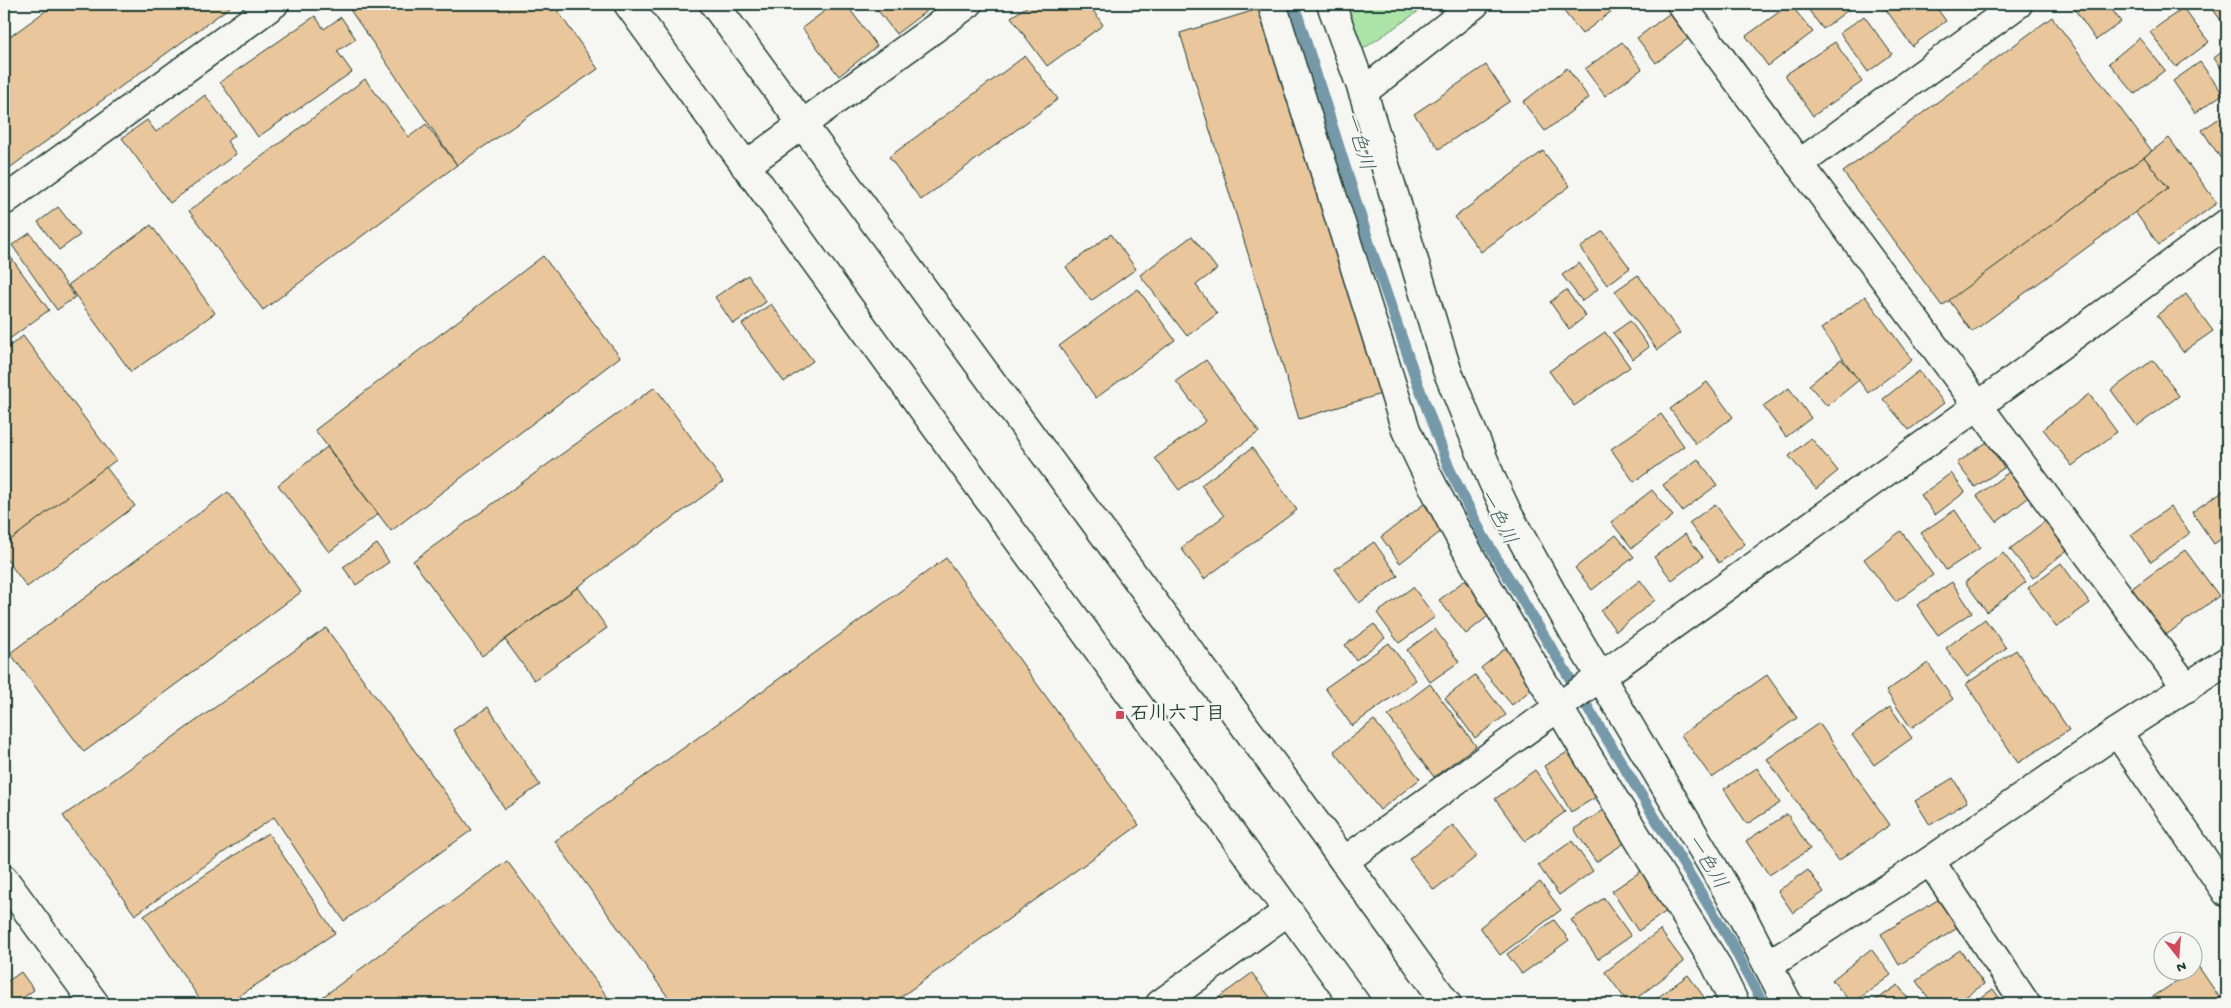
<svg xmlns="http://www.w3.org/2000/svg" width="2231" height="1008" font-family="'Gochi Hand','Klee One',sans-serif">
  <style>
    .green { fill: #ace3a7; stroke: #66906e }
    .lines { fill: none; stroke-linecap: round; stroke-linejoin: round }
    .stream { stroke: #7499a9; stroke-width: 11 }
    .building { fill: #e9c69b; stroke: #1f3d34 }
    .street-casing { stroke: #1f3d34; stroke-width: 31 }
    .secondary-casing { stroke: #1f3d34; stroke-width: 31 }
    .street { stroke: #f6f6f2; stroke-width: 28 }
    .secondary { stroke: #f6f6f2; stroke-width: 28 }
    .poi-dot { fill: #d1495b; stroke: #f6f6f2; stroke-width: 2 }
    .labels { text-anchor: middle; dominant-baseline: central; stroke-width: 4; stroke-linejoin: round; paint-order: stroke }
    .poi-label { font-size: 19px; font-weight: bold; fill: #1f3d34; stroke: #f6f6f2; text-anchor: start }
    .water-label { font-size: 20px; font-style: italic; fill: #3b5c5b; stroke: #f6f6f2 }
  </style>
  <rect width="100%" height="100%" fill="#f6f6f2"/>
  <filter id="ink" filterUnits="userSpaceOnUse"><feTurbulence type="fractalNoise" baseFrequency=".02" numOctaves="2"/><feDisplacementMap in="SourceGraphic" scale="10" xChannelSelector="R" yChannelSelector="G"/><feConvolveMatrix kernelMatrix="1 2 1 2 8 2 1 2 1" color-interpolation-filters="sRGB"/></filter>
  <g filter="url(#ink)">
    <path class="green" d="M1338 4H1429L1353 56Z"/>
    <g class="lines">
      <path class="stream" d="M1294 4 1370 246 1416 379 1449 468 1483 536 1732 944 1763 1004"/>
    </g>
    <g class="building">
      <path d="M55 4H234L4 172V41Z"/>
      <path d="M346 4H553L598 69 457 165Z"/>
      <path d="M834 4H846L877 46 839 76 802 28Z"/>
      <path d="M873 4H931L933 6 896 34Z"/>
      <path d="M1031 4H1099L1092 9 1103 25 1047 66 1011 17Z"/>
      <path d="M1558 4H1621L1582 34Z"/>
      <path d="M1790 4 1813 32 1768 66 1746 36Z"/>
      <path d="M1804 4H1843L1848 10 1823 29Z"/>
      <path d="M1882 4H1934L1946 21 1912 46Z"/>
      <path d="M2077 4H2108L2121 22 2096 40 2073 7Z"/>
      <path d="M2209 4H2227V25L2225 26Z"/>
      <path d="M1262 8 1381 394 1299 419 1180 33Z"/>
      <path d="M2183 8 2209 42 2176 67 2150 32Z"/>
      <path d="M1674 10 1693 35 1656 63 1637 38Z"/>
      <path d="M315 16 324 29 341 17 356 39 337 51 352 72 258 137 220 82Z"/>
      <path d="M1864 16 1892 54 1868 72 1840 33Z"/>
      <path d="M2052 17 2152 151 1942 306 1843 172Z"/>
      <path d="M2139 38 2165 70 2135 94 2109 63Z"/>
      <path d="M1622 42 1642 69 1605 96 1585 69Z"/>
      <path d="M1835 42 1862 82 1813 116 1785 75Z"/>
      <path d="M2227 48V78L2214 58Z"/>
      <path d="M1025 56 1058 99 921 200 889 157Z"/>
      <path d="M2200 62 2223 94 2195 113 2173 81Z"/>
      <path d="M1486 65 1510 101 1439 149 1414 114Z"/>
      <path d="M1567 68 1589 98 1545 131 1523 102Z"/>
      <path d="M365 79 409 137 426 124 457 165 263 310 189 211Z"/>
      <path d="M205 95 235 135 227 141 236 154 170 203 122 138 147 120 156 132Z"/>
      <path d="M2227 113V168L2202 130Z"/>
      <path d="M2169 138 2217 203 2159 245 2135 212 2168 188 2144 157Z"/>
      <path d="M1543 151 1570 186 1481 252 1455 217Z"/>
      <path d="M2144 157 2168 188 1972 332 1949 300Z"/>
      <path d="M58 207 80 235 59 250 38 222Z"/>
      <path d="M151 225 215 313 131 372 68 285Z"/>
      <path d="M1603 231 1630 268 1607 285 1580 248Z"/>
      <path d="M30 233 75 297 57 310 12 245Z"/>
      <path d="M1111 234 1136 269 1091 301 1066 267Z"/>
      <path d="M1192 236 1217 269 1196 285 1217 314 1187 336 1140 275Z"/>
      <path d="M4 248 49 310 4 343Z"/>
      <path d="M543 256 620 357 391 531 315 430Z"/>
      <path d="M1579 263 1598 289 1582 301 1562 275Z"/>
      <path d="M748 275 766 302 733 324 715 297Z"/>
      <path d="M1638 275 1680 333 1657 350 1615 291Z"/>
      <path d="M1138 289 1175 340 1096 398 1059 346Z"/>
      <path d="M1566 290 1586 316 1569 329 1550 302Z"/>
      <path d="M2186 294 2213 331 2183 352 2157 315Z"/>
      <path d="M1865 296 1912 360 1868 393 1821 329Z"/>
      <path d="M771 304 813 361 784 382 742 324Z"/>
      <path d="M1630 321 1649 347 1633 359 1613 333Z"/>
      <path d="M1605 332 1630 367 1574 406 1549 371Z"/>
      <path d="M23 336 116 460 4 545V350Z"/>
      <path d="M1841 359 1859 380 1827 406 1809 385Z"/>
      <path d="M1206 360 1259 432 1179 490 1155 458 1206 421 1176 381Z"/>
      <path d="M2153 360 2179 396 2137 426 2111 390Z"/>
      <path d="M1919 371 1944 403 1909 430 1883 399Z"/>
      <path d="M1707 382 1733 417 1696 444 1670 409Z"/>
      <path d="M655 387 723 482 482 656 413 561Z"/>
      <path d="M1789 388 1811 418 1786 437 1763 406Z"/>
      <path d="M2089 394 2117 432 2072 466 2043 429Z"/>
      <path d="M1661 414 1684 446 1634 482 1611 449Z"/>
      <path d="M1811 438 1838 471 1816 489 1789 456Z"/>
      <path d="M1987 442 2004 468 1975 487 1957 463Z"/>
      <path d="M327 447 378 514 329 552 278 485Z"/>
      <path d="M1252 448 1297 510 1204 579 1181 548 1224 516 1201 485Z"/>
      <path d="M1698 459 1717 485 1682 511 1663 485Z"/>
      <path d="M106 467 135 506 27 587 4 556V545Z"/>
      <path d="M2009 472 2028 498 1997 522 1977 496Z"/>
      <path d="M1951 473 1965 492 1935 515 1921 495Z"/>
      <path d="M2227 488V535L2214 544 2192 512Z"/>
      <path d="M1652 490 1673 516 1632 548 1611 522Z"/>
      <path d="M228 492 301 592 84 752 10 653Z"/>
      <path d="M1424 504 1443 530 1400 563 1381 537Z"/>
      <path d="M1715 504 1745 544 1719 563 1689 523Z"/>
      <path d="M2170 507 2190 533 2151 562 2131 535Z"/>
      <path d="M1955 510 1980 548 1946 570 1921 533Z"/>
      <path d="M2049 518 2072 546 2033 578 2010 549Z"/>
      <path d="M1901 531 1933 575 1896 602 1864 559Z"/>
      <path d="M1685 534 1703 557 1672 580 1654 557Z"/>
      <path d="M1616 535 1634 557 1592 590 1575 568Z"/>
      <path d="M1374 542 1398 576 1359 603 1335 569Z"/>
      <path d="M377 544 389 562 356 585 343 567Z"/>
      <path d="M2185 550 2219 596 2166 635 2131 589Z"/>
      <path d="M2003 553 2026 582 1987 612 1965 582Z"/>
      <path d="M946 558 1139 825 891 1004H673L555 841Z"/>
      <path d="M2061 563 2090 603 2056 627 2028 588Z"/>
      <path d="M1465 580 1492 613 1466 634 1439 600Z"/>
      <path d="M1640 580 1655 600 1616 631 1601 611Z"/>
      <path d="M1952 582 1972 612 1938 635 1917 605Z"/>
      <path d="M578 587 607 628 534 680 505 640Z"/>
      <path d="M1413 587 1435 617 1399 643 1377 613Z"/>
      <path d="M1985 619 2006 648 1967 677 1946 648Z"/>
      <path d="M1374 624 1385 638 1356 660 1345 645Z"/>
      <path d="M326 628 472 830 344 921 274 817 135 915 63 816Z"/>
      <path d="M1435 629 1459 662 1430 682 1407 650Z"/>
      <path d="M1389 643 1416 680 1352 726 1325 688Z"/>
      <path d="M1507 647 1538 684 1512 705 1481 668Z"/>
      <path d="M2016 650 2069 730 2018 763 1966 684Z"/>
      <path d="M1928 663 1953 699 1911 728 1886 691Z"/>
      <path d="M1475 675 1506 715 1475 738 1445 698Z"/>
      <path d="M1767 675 1797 718 1712 778 1681 735Z"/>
      <path d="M1430 684 1476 746 1434 777 1388 716Z"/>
      <path d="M488 707 540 785 505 809 453 730Z"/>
      <path d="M1890 707 1912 738 1874 765 1852 735Z"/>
      <path d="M1374 720 1420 779 1380 810 1334 751Z"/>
      <path d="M1819 723 1890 825 1838 861 1767 759Z"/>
      <path d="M1576 747 1603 793 1571 812 1544 766Z"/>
      <path d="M1757 768 1780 803 1747 824 1724 789Z"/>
      <path d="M1535 770 1565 812 1525 841 1495 799Z"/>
      <path d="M1953 778 1967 802 1930 825 1915 801Z"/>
      <path d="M1604 810 1626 842 1596 862 1574 829Z"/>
      <path d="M1787 814 1810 849 1769 875 1746 841Z"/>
      <path d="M1453 825 1477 856 1434 890 1409 859Z"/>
      <path d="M268 833 335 933 227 1004H203L144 916Z"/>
      <path d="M1572 841 1593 871 1559 895 1538 865Z"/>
      <path d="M507 861 609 999 602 1004H313Z"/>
      <path d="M1647 867 1674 906 1638 931 1612 891Z"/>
      <path d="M1808 870 1824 892 1793 913 1778 891Z"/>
      <path d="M1540 882 1561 910 1500 955 1480 927Z"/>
      <path d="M1604 898 1631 936 1598 959 1571 920Z"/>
      <path d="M1941 898 1959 927 1899 965 1881 934Z"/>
      <path d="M1554 920 1569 940 1522 974 1507 954Z"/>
      <path d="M1660 930 1684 962 1629 1004 1605 972Z"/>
      <path d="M1871 949 1891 975 1852 1004 1832 980Z"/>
      <path d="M1960 950 1984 984 1955 1004H1933L1916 981Z"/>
      <path d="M2198 966 2224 1004H2142L2194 970Z"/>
      <path d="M21 972 34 990 14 1004H4V984Z"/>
      <path d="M1252 973 1275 1004H1210Z"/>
      <path d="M1688 975 1709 1004H1649Z"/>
      <path d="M1898 985 1912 1004H1870Z"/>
      <path d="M1993 989 2004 1004H1972Z"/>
    </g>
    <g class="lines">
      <g class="street-casing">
        <g id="street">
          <path d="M628 4 1356 1004"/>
          <path d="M714 4 1344 861 1447 1004"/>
          <path d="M1272 4 1406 430C1443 512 1488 588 1534 666 1593 766 1654 865 1715 963L1735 1004"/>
          <path d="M1331 4 1363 92 1447 370 1492 480 1508 514 1572 629 1741 914 1788 1004"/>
          <path d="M1681 4 2187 688"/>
          <path d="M1363 92 1475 4"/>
          <path d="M1799 164 2018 4"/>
          <path d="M745 166 968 4"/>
          <path d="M4 201 274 4"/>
          <path d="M1930 861 2026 1004"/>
          <path d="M1160 1004 1288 911"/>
        </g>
      </g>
      <g class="secondary-casing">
        <g id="secondary">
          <path d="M2117 732 2227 893"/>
          <path d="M1344 861 1979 405 2227 223"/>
          <path d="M4 879 95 1004"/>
          <path d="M1769 965 1930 861 2117 732 2227 661"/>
        </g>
      </g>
      <use href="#street" class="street"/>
      <use href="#secondary" class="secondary"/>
    </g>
  </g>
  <rect class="poi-dot" x="1115" y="710" width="10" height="10" rx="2.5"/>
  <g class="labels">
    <g class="poi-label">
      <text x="1130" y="715">石川六丁目</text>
    </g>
    <g class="water-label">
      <text transform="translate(1357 142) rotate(73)">一色川</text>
      <text transform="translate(1496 518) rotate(62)">一色川</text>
      <text transform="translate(1705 863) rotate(59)">一色川</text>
    </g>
  </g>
  <rect width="2231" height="1008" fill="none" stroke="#f6f6f2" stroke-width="20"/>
  <rect x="10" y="10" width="2211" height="988" fill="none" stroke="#1f3d34" stroke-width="2" filter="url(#ink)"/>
  <g transform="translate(2178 956) rotate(163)"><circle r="24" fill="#f6f6f2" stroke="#a0aca6"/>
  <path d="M0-4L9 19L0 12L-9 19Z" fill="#d1495b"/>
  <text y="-8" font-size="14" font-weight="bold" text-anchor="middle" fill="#1f3d34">N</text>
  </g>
</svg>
